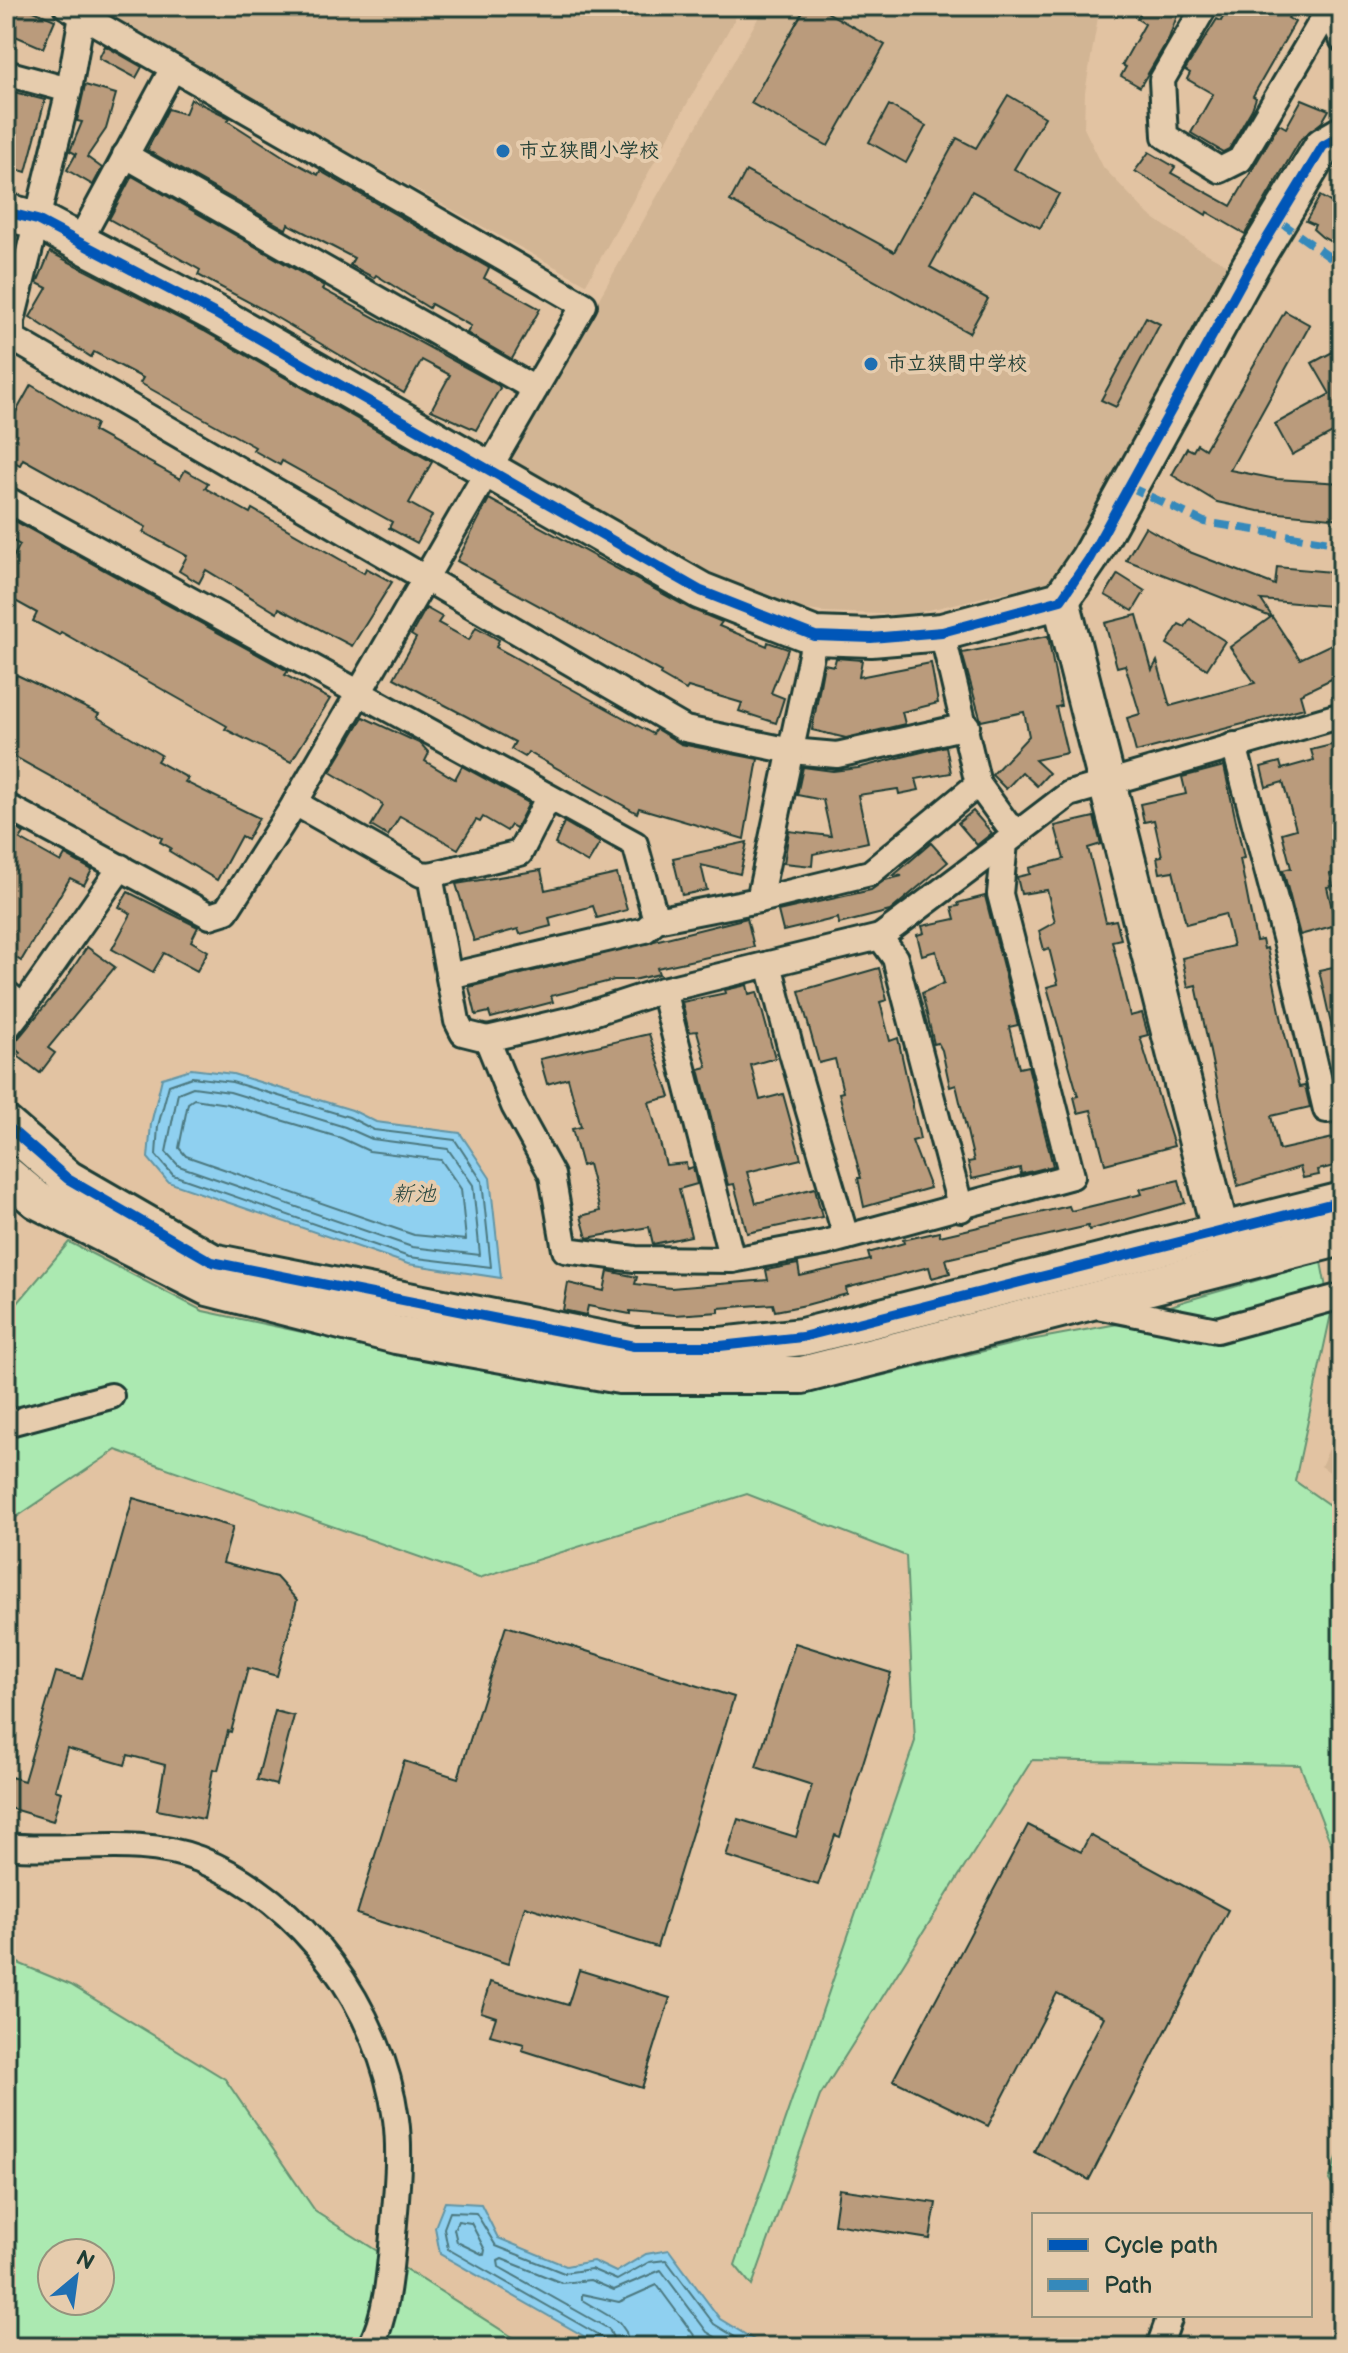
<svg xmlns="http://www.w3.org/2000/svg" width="1348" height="2353" font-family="'Balsamiq Sans','Klee One',sans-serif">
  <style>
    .built { fill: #d2b594 }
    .green { fill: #abe9b1; stroke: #659372; stroke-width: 2; fill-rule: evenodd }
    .water { fill: #8fd0f0; stroke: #6295a5; stroke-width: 2 }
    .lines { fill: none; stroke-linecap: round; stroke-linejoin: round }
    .shore { stroke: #4c787f; stroke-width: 2 }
    .building { fill: #ba9b7b; stroke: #1f3d34; stroke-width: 2 }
    .street-casing { stroke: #1f3d34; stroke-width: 30 }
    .secondary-casing { stroke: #1f3d34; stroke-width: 42 }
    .street { stroke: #e6ccad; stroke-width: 24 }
    .secondary { stroke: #e6ccad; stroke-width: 36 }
    .quiet { stroke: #3589bb; stroke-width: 8; stroke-dasharray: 16 8; stroke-linecap: butt }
    .cycleway-casing { stroke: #e6ccad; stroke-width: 15 }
    .cycleway { stroke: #0057b8; stroke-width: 10 }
    .poi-dot { fill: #1f6fb2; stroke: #e6ccad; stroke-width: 3 }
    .labels { text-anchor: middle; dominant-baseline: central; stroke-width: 8; stroke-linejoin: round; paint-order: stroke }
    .poi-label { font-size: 20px; font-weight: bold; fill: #1f3d34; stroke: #e6ccad; text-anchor: start }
    .water-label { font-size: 22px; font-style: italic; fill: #25443d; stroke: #e6ccad }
  </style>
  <rect width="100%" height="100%" fill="#e2c3a2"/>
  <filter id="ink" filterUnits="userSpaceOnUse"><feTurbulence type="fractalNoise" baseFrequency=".0125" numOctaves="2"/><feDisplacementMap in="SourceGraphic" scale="16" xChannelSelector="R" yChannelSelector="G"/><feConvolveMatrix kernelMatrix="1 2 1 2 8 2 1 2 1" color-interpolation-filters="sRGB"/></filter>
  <g filter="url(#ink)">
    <g class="built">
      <path d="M102 6H742L586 284 106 17Z"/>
      <path d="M765 6H1100L1085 92 1084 128 1103 167 1149 215 1197 248 1233 268 1064 573 1053 581 907 615 824 612 763 605 507 461Z"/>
      <path d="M1342 1421V1481L1321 1466Z"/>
    </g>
    <g class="green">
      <path d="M69 1242 203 1311 467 1367 615 1391 806 1394 1025 1341 1123 1323 1185 1301 1321 1262 1331 1314 1295 1481 1342 1514V1872L1300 1765 1032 1760 820 2096 752 2286 735 2265 915 1741 906 1556 747 1494 479 1578 116 1450 6 1524V1317Z"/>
      <path d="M6 1958 71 1985 225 2079 316 2212 528 2347H6ZM52 2253H100V2301H52Z"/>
      <path d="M1342 2144V2203L1329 2180Z"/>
    </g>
    <g class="water">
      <path d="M191 1069 233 1074 352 1110 376 1122 460 1133 490 1178 501 1278 408 1264 168 1182 148 1158 151 1124 162 1078Z"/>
      <path d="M445 2202 481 2204 498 2238 566 2266 593 2261 616 2272 646 2254 669 2250 720 2319 766 2347H603L440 2254 435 2227Z"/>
    </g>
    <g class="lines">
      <g class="shore">
        <path d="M192 1077 232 1082 349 1117 374 1130 455 1140 482 1181 491 1267 409 1257 173 1175 156 1155 158 1126 169 1085Z"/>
        <path d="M193 1087 230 1092 345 1127 372 1139 448 1149 473 1185 480 1255 412 1247 179 1166 166 1152 178 1093Z"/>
        <path d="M194 1099 227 1104 341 1138 369 1151 441 1160 461 1189 466 1240 414 1235 186 1156 179 1148 188 1103Z"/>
        <path d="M458 2221 471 2223 485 2250 484 2255 457 2242 454 2229Z"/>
        <path d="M607 2347 602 2337 448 2249 444 2228 450 2212 476 2213 496 2246 564 2273 591 2269 617 2280 649 2262 666 2260 714 2324 751 2347"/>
        <path d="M617 2347 609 2329 499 2267 498 2261 502 2259 562 2283 590 2280 614 2290 661 2270 707 2332 732 2347"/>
        <path d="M629 2347 626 2332 619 2322 582 2300V2294L619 2302 657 2285 696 2338 708 2347"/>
      </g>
    </g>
    <g class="building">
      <path d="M6 6H22L55 20 43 48 6 32Z"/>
      <path d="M806 6H816L885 45 828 146 751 103Z"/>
      <path d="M1144 6H1166L1178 13 1169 38 1140 87 1121 76 1126 67 1122 65 1145 24 1137 19Z"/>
      <path d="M1229 6H1278L1291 13 1288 18 1295 22 1253 96 1256 98 1252 109 1229 149 1223 152 1191 133 1213 94 1187 79 1190 73 1185 70 1217 19 1221 21Z"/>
      <path d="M105 46 142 67 136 78 99 58Z"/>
      <path d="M85 85 116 94 106 129 87 157 102 168 93 185 67 170 76 154 70 151 82 122 77 121Z"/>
      <path d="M10 91 45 100 26 172 6 166V138L11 121 6 120V105Z"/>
      <path d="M1008 95 1045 117 1014 169 1059 194 1040 228 972 191 930 267 988 299 969 333 730 201 746 171 894 252 957 138 976 148Z"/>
      <path d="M191 99 230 118 228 121 286 158 318 175 320 171 489 268 484 278 540 309 512 359 467 333 471 326 431 304 429 308 376 275 374 278 350 265 354 258 288 224 286 229 277 224 147 150 168 109 185 114Z"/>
      <path d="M1302 99 1329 110 1322 122 1301 139 1245 234 1207 212 1206 215 1135 171 1149 152 1175 167 1171 173 1231 206 1279 124 1286 128Z"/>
      <path d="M889 105 926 126 906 163 869 142Z"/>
      <path d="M132 176 324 286 322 289 498 385 500 388 476 430 431 410 450 375 422 360 404 393 262 309 198 275 200 270 109 219Z"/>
      <path d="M1320 196 1339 207 1342 201V248L1322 237 1313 229 1315 225 1306 221Z"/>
      <path d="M50 252 204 331 432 462 409 503 432 516 417 543 389 528 392 522 282 461 280 465 253 450 255 447 140 383 143 378 94 352 91 357 30 317 47 288 37 283Z"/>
      <path d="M1285 311 1310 325 1230 470 1276 479 1342 483V519L1258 511 1217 502 1172 475 1187 448 1193 451 1197 444 1205 449Z"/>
      <path d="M1146 317 1160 324 1116 407 1101 400Z"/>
      <path d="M1342 347V428L1292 455 1275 424 1330 394 1312 363Z"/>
      <path d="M31 385 96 424 93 431 180 479 185 470 208 483 205 488 250 513 252 509 364 573 366 568 392 582 352 646 279 608 277 613 206 570 199 583 179 571 187 556 143 532 146 527 23 459 20 465 6 457V430Z"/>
      <path d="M489 499 691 609 722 622 719 626 767 646 768 642 788 649 771 693 784 698 776 723 739 711 742 703 688 687 686 690 660 675 661 672 457 561Z"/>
      <path d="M6 516 288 671 285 675 330 699 291 762 225 729 227 726 61 632 59 635 33 621 37 613 6 596V570L20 545 6 537Z"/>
      <path d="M1145 527 1187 551 1275 585 1277 567 1342 573V607L1261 600 1300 659 1342 639V674L1300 694 1304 708 1136 752 1127 718 1140 714 1125 665 1117 667 1105 623 1137 615 1152 670 1157 661 1170 706 1255 683 1230 647 1271 617 1126 560Z"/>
      <path d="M1118 574 1145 591 1133 611 1105 595Z"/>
      <path d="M426 608 442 617 438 623 469 640 476 627 499 640 496 647 653 734 656 729 681 744 758 759 744 839 639 808 637 813 528 752 525 757 511 749 515 742 394 678 416 638 411 635Z"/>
      <path d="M1190 619 1225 641 1207 669 1167 644 1179 624 1185 627Z"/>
      <path d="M1048 636 1061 706 1056 707 1067 753 1035 760 1049 773 1037 786 1022 772 1006 789 992 775 1029 736 1024 712 981 721 962 653Z"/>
      <path d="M836 658 862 660 859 677 931 663 938 703 902 712 905 724 846 738 812 730 824 664 834 666Z"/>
      <path d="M17 675 99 714 97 717 161 755 157 761 188 778 185 782 259 818 247 840 241 836 217 880 169 851 171 848 160 842 162 838 6 752V682L11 685Z"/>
      <path d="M363 717 421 744 429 753 425 761 455 779 462 766 529 803 516 828 511 825 507 831 483 817 480 822 476 820 458 849 400 816 388 836 371 826 383 806 380 802 330 772Z"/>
      <path d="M1331 745 1339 750 1342 761V871L1330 874 1333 886 1327 887 1336 925 1300 935 1283 870 1291 868 1282 833 1296 829 1283 782 1266 787 1261 767 1280 762 1282 769 1314 760 1311 750Z"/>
      <path d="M946 746 951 773 916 779 919 790 899 794 898 789 858 795 868 842 813 854 812 866 784 863 789 831 831 836 823 800 797 795 803 767 833 771 858 768Z"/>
      <path d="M1224 766 1244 858 1240 859 1256 941 1262 940 1264 949 1267 948 1284 1031 1299 1087 1305 1086 1310 1107 1271 1116 1279 1150 1342 1136V1164L1318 1170 1319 1175 1303 1178 1300 1167 1238 1186 1196 985 1188 987 1182 958 1233 946 1225 914 1186 924 1173 871 1160 873 1157 857 1162 856 1154 820 1144 822 1140 804 1186 794 1182 777Z"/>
      <path d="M973 811 992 833 977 845 958 823Z"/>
      <path d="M1094 817 1101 844 1088 848 1106 922 1116 920 1121 939 1112 941 1130 1016 1142 1013 1148 1035 1140 1037 1174 1146 1105 1164 1091 1110 1078 1113 1074 1097 1078 1096 1047 987 1058 984 1049 948 1044 950 1039 931 1055 922 1047 890 1021 894 1017 877 1030 874 1029 868 1064 859 1055 826Z"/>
      <path d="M564 822 600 843 588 863 555 844Z"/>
      <path d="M6 823 24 833 20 839 61 862 65 855 92 870 84 885 70 878 21 961 6 951Z"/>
      <path d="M747 842 740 874 701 865 707 890 682 895 673 858Z"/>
      <path d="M931 843 948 862 890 911 839 924 838 918 783 931 778 911 871 890 885 880 902 876 894 875Z"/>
      <path d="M541 870 545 890 617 874 627 910 597 918 593 906 549 918 551 926 520 934 518 929 474 941 456 884Z"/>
      <path d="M128 892 198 927 191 941 208 951 197 971 164 953 153 972 112 949 131 914 119 907Z"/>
      <path d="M985 896 1018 1025 1009 1027 1019 1068 1028 1066 1053 1166 1021 1174 1020 1168 972 1179 968 1162 974 1161 956 1085 950 1087 942 1050 938 1043 934 1044 922 993 944 983 936 951 922 955 917 935 924 933 922 926 955 919 952 907 959 906 958 903Z"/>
      <path d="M747 918 754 947 657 968 659 974 633 980H614L551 996 553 1002 491 1018 489 1012 476 1015 469 987Z"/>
      <path d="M87 947 115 967 48 1048 55 1053 40 1073 18 1056 20 1053 12 1046 62 985Z"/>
      <path d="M1342 965V1041L1335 1042 1319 970Z"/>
      <path d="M879 968 887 1000 880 1002 890 1041 898 1038 920 1139 912 1141 930 1188 864 1207 858 1178H861L839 1093 843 1092 835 1059 819 1063 799 991Z"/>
      <path d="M747 985 749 994 757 992 775 1058 751 1065 760 1100 783 1094 801 1159 747 1172 756 1203 815 1188 822 1217 747 1233 734 1184 728 1185 699 1069 707 1067 697 1031 689 1032 682 1002 726 993 725 990Z"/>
      <path d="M649 1034 670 1097 649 1102 666 1165 686 1163 687 1169 693 1167 697 1184 679 1189 691 1236 653 1244 649 1227 587 1238 581 1216 600 1211 588 1164 582 1166 572 1129 581 1127 568 1078 547 1084 540 1059Z"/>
      <path d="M1179 1180 1185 1203 1089 1230 1088 1226 946 1259 950 1273 932 1278 929 1267 846 1288 847 1294 806 1305 775 1311 773 1304 719 1308V1312L675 1315 630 1311V1314L588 1306 586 1315 563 1310 568 1283 604 1291 608 1271 637 1277 635 1284 671 1288 768 1280 766 1270 798 1264 800 1276 870 1260 868 1253 904 1243 903 1240 939 1232 940 1236 1069 1206 1071 1211 1142 1194 1140 1189Z"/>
      <path d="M133 1498 233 1527 223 1563 276 1577 297 1600 277 1676 248 1668 231 1732 228 1731 218 1770 213 1769 204 1819 157 1810 165 1765 128 1755 125 1765 67 1748 55 1790 61 1792 53 1821 6 1807 11 1777 24 1781 56 1672 82 1679Z"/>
      <path d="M506 1626 734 1697 657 1947 525 1906 508 1964 357 1914 404 1761 458 1778Z"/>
      <path d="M795 1643 891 1673 840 1837 835 1835 818 1885 726 1856 738 1819 796 1837 812 1785 756 1767Z"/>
      <path d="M275 1711 294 1716 276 1785 257 1780Z"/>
      <path d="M1028 1825 1081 1852 1090 1835 1228 1910 1089 2180 1034 2151 1104 2017 1057 1993 988 2126 893 2080Z"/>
      <path d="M579 1970 670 1998 642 2088 522 2050 524 2044 490 2035 496 2017 481 2012 490 1982 568 2005Z"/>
      <path d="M839 2189 936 2203 930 2239 834 2224Z"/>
    </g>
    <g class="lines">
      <g class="street-casing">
        <g id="street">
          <path d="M87 6 82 15 69 90 12 321V338L685 729 791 751 837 755 967 726"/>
          <path d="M1205 6 1162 80 1165 136 1220 170 1240 160 1329 9 1339 6"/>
          <path d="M1324 6 1329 9 1342 39"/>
          <path d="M6 73 69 90"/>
          <path d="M125 155 535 389"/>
          <path d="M79 242 173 68"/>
          <path d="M6 499 635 844 656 920 759 900 815 636"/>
          <path d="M942 632 978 784 1007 824 1017 830"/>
          <path d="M1234 745 1287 945 1326 1110 1342 1108"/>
          <path d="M295 803 421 874 430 875 520 853 548 798"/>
          <path d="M6 806 210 916 226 911 292 808 584 305 66 6"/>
          <path d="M430 875 457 1021 463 1033 487 1039"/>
          <path d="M759 900 870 873 978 784"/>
          <path d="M880 937 1005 843"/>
          <path d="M449 976 645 930 656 920"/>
          <path d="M663 990 732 1260 635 1259 565 1250 552 1175 514 1106 487 1039 577 1018Z"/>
          <path d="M663 990 769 964"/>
          <path d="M6 993 23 1007 6 1029"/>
          <path d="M23 1007 121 867"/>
          <path d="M846 1237 791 1050 769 964 880 937 895 958 961 1209"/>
          <path d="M732 1260 825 1243 1072 1176 1000 894 1005 843 1069 794 1342 715"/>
          <path d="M1092 1305 1217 1330 1342 1296"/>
          <path d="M6 1424 111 1396"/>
          <path d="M6 1846C70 1853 136 1835 199 1859 303 1900 381 2009 396 2119 401 2156 396 2197 393 2235 390 2270 387 2316 370 2347"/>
          <path d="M1159 2347 1169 2319"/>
        </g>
      </g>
      <g class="secondary-casing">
        <g id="secondary">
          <path d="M6 212 37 220 214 313 701 591 815 636 871 638 942 632 1061 600 1089 559 1251 265 1323 146 1342 135"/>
          <path d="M1061 600 1226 1254"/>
          <path d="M6 1125 68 1179 212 1262 634 1346H720L802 1337 1342 1201"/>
          <path d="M6 1174 37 1200 208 1287 396 1335 620 1375H802L1342 1237"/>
        </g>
      </g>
      <use href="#street" class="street"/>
      <use href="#secondary" class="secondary"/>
      <g class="quiet">
        <path d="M1279 221 1342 266"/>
        <path d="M1128 486 1204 522 1342 544"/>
      </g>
      <g class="cycleway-casing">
        <g id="cycleway">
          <path d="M6 212 37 220 214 313 701 591 815 636 871 638 942 632 1061 600 1089 559 1251 265 1323 146 1342 135"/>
          <path d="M6 1125 68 1179 212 1262 634 1346H720L802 1337 1342 1201"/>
        </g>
      </g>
      <use href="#cycleway" class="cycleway"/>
    </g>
  </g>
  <g class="poi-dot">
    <circle cx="503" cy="151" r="8"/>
    <circle cx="871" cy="364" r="8"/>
  </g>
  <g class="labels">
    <g class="poi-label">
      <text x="519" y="151">市立狭間小学校</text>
      <text x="887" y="364">市立狭間中学校</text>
    </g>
    <g class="water-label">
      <text x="414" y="1194">新池</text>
    </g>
  </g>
  <rect width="1348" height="2353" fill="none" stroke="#e6ccad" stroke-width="32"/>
  <rect x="16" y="16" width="1316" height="2321" fill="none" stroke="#1f3d34" stroke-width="3" filter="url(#ink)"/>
  <rect x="1032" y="2213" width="280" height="104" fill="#e6ccad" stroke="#96937d" stroke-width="2"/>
  <rect x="1048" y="2239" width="40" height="12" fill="#0057b8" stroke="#96937d" stroke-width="2"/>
  <text x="1104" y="2253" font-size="24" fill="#1f3d34">Cycle path</text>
  <rect x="1048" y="2279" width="40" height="12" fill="#3589bb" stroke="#96937d" stroke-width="2"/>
  <text x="1104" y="2293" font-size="24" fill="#1f3d34">Path</text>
  <g transform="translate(76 2277) rotate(29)"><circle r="38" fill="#e6ccad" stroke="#96937d" stroke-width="2"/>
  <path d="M0-6L14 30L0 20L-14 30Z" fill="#1f6fb2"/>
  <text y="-12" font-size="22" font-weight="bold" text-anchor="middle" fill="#1f3d34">N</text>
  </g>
</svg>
